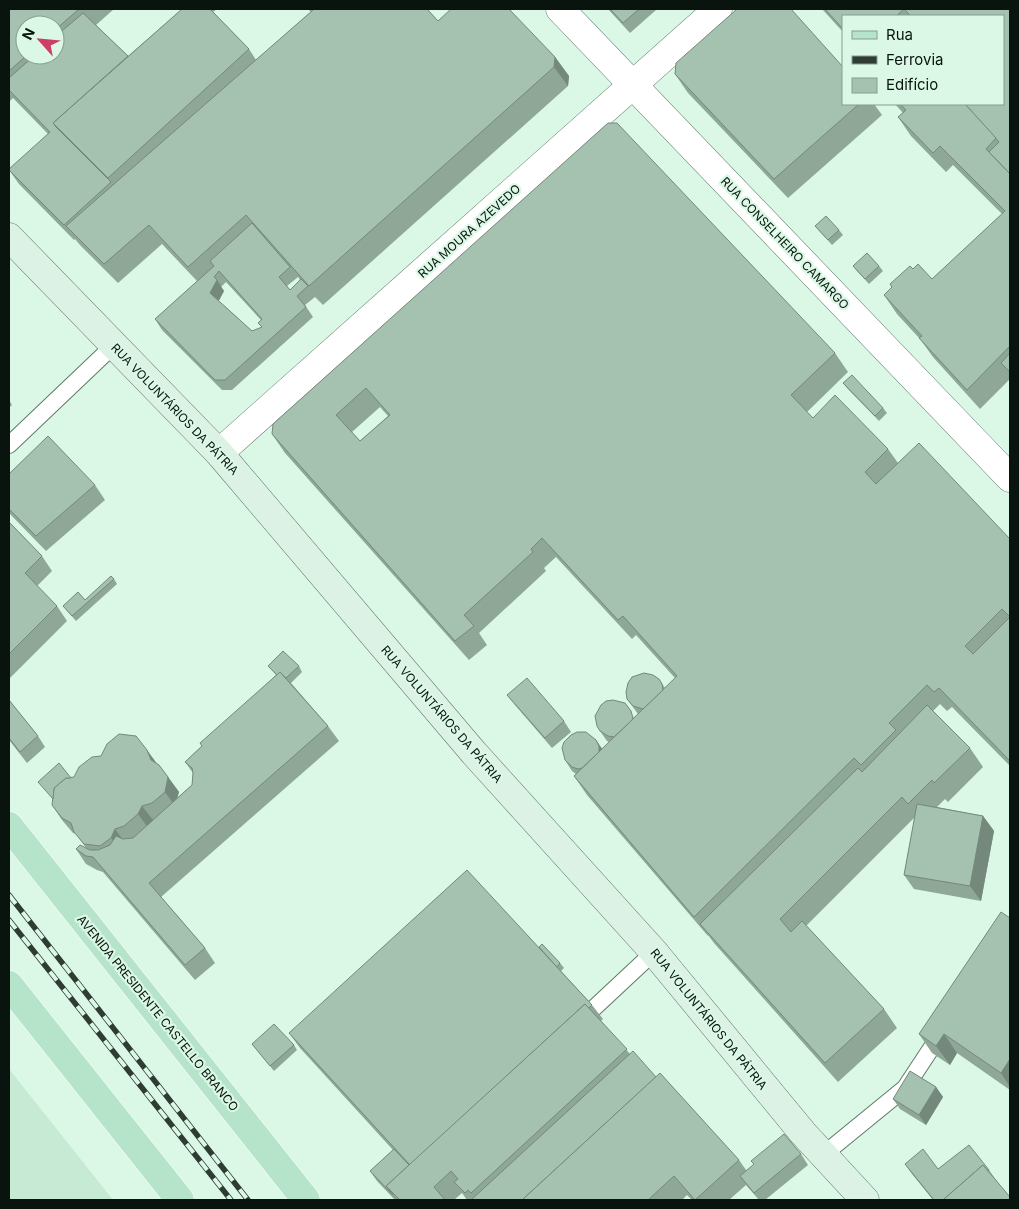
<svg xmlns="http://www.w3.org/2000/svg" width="1019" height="1209" font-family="Inter,sans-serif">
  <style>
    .built { fill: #c6ead4 }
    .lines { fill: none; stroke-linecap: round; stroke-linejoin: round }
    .lane-casing { stroke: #5f7969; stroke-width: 18 }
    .street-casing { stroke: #5f7969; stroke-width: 29 }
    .secondary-casing { stroke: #5f7969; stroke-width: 29 }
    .primary-casing { stroke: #fff; stroke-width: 29 }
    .lane { stroke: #fff; stroke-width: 16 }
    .street { stroke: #fff; stroke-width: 28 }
    .secondary { stroke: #dbf2e5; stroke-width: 28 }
    .primary { stroke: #b6e4ca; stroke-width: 28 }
    .rail-casing { stroke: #2e3c34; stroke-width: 5.5 }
    .rail { stroke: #daf8e5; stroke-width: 4; stroke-dasharray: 11; stroke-linecap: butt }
    .wall { fill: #8ea797; fill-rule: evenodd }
    .shaded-wall { fill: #74887b }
    .building { fill: #a5c2b0; stroke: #74887b; fill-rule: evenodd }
    .labels { text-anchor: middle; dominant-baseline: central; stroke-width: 4.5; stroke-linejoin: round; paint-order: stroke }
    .street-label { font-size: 12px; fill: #09140e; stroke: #daf8e5 }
  </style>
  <rect width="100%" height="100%" fill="#daf8e5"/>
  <path class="built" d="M9 1069 113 1200H9Z"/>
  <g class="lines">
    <g class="lane-casing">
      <g id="lane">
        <path d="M9 445 114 345"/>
        <path d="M593 1009 654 952"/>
        <path d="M823 1155 905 1088 942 1032"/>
      </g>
    </g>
    <g class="street-casing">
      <g id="street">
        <path d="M560 9 1010 478"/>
        <path d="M219 453 718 9"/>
      </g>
    </g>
    <g class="secondary-casing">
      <path id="secondary" d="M9 237 219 453 474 753 654 952 803 1133 865 1200"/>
    </g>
    <g class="primary-casing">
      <g id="primary">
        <path d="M9 826 306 1200"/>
        <path d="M9 985 180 1200"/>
      </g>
    </g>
    <use href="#lane" class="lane"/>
    <use href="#street" class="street"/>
    <use href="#secondary" class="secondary"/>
    <use href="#primary" class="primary"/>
    <g class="rail-casing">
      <g id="rail">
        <path d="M9 895 248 1200"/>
        <path d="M9 920 231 1200"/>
      </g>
    </g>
    <use href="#rail" class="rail"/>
  </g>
  <g class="wall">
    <path d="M9 9H114L96 25 128 56 182 9H217L213 12 249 49 256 60 311 12 308 9H427L438 21 555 57 569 76 568 86 323 305 315 297 305 305 313 317 232 390H222L162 330 155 319 197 281 162 244 118 283 80 245 75 239 74 240 19 184 9 170 48 134 13 98 9 102ZM55 25V55H25ZM298 277 300 280 290 290 287 286ZM226 282 261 320V328L252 331 219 301 224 291 221 287Z"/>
    <path d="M608 9H655L656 10 630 33Z"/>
    <path d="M822 9H1010V379L980 409 933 357 920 339 897 314 884 295 892 287 890 284 913 269 932 279 1002 214 953 165 946 172 911 136 898 117 903 113 895 104H1003V16H843V32Z"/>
    <path d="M675 74 843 104H874L882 115 788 198 688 93Z"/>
    <path d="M608 123 835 353 848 372 807 412 813 418 888 449 898 463 1010 539V766L952 707 947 711 940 704 933 711 970 748 983 767 948 802 945 799 937 807 983 816 994 831 981 901 914 889 904 875 915 817 806 926 884 1009 897 1028 838 1082 714 943 708 935V936L587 795 574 776 576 774 572 771 565 760 602 749 609 742 607 741 600 731 635 717 638 714 627 699 659 679 665 688 675 678 636 635 632 639 556 557 544 568 546 571 479 633 487 645 469 660 285 453 272 434ZM380 407 388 416 360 441 352 432Z"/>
    <path d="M815 226 839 230 843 235 832 245Z"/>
    <path d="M853 266H879L883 271 869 284 857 271Z"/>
    <path d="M843 383 883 408 887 413 879 421 847 388Z"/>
    <path d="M9 400 12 405 9 408Z"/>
    <path d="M9 474 95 485 105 500 46 551 9 513Z"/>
    <path d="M9 522 42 556 52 571 37 586 57 606 67 621 9 679Z"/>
    <path d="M114 579 117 584 76 621 63 606 85 600Z"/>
    <path d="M268 666H299L302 672 291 683 328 726 339 741 161 897 205 948 215 963 195 980 103 872 97 870 86 864 76 849 86 848 76 834 73 833 62 820 52 805 71 778 157 764 168 777 179 792 177 798 192 785 193 773 185 762 276 675Z"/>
    <path d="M507 695 564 721 571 732 552 748 515 705Z"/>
    <path d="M9 700 38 736 45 747 27 763 9 740Z"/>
    <path d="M1010 918V1090L957 1053 950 1065 932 1053 919 1034Z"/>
    <path d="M560 963 564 968 561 971 592 1005 603 1019 601 1021 630 1054 656 1077 739 1160 746 1170 801 1154 808 1165 765 1200H759L746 1185 729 1200H692L687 1195 682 1200H467L462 1193 454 1200H395L377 1181 370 1171 393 1150 300 1048 289 1033Z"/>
    <path d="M252 1044 294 1045 297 1050 274 1071Z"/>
    <path d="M936 1087 943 1097 926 1125 900 1109 893 1099Z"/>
    <path d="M905 1164 938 1169 989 1170 1010 1200H933L912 1174Z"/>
  </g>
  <g class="shaded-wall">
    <path d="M555 57 569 76 568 86 554 67Z"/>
    <path d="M217 280 224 291 217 303 210 293Z"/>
    <path d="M596 740 603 750V772Z"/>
    <path d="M147 750 158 765 151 760Z"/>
    <path d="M168 777 179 792 175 806 165 792Z"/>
    <path d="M142 806 153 820 149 829 138 814Z"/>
    <path d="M983 816 994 831 981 901 970 886Z"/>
    <path d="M115 829 126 844 122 852 111 838Z"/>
    <path d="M944 1034 957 1053 950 1065 936 1046Z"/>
    <path d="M1010 1059V1087L1001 1073Z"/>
    <path d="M936 1087 943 1097 926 1125 919 1115Z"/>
  </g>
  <g class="building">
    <path d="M9 9H79L55 30V25H25V55H27L9 71Z"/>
    <path d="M182 9H210L249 49 108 178 53 123Z"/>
    <path d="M313 9H427L438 21 451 9H509L555 57 554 67 309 286 246 215 188 267 149 225 104 264 66 226 313 10Z"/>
    <path d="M610 9H639L623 23Z"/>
    <path d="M737 9H791L843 67V104H859L774 179 675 74 676 63Z"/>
    <path d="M825 9H1010V174L989 152 999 142 965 104H1003V16H911L904 9 896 16H843V29Z"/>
    <path d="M83 13 128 56 53 123 56 127 111 182 64 225 9 170V169L50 132 9 90V78L35 55H55V37Z"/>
    <path d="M900 104H965L996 138 986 149 1010 174V346L967 390 919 338 922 336 884 295 892 287 890 284 910 266 913 269 918 264 932 279 1005 211 940 146 933 153 898 117 906 110Z"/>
    <path d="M608 123H617L835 353 791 395 813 418 835 395 888 449 865 472 876 484 919 443 1010 539V761L939 688 934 692 927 685 889 723 896 730 861 765 854 758 694 917 574 776 677 676 623 616 618 620 542 538 531 549 533 552 464 615 474 626 455 641 272 434 273 424ZM366 388 390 415 360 441 336 415ZM1002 609 1010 617 973 654 965 646Z"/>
    <path d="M826 216 839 230 828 240 815 226Z"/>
    <path d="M252 223 290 267 279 277 290 290 301 279 308 286 297 296 306 307 225 380H215L155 319 214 266 210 261ZM219 271 262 319 258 323 262 327 252 331 210 293 217 280 214 277Z"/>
    <path d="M867 253 879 266 865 279 853 266Z"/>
    <path d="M1010 353V372L1001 363Z"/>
    <path d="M852 375 883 408 875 416 843 383Z"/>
    <path d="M48 436 95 485 36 536 9 509V474Z"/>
    <path d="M9 522 42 556 25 573 57 606 9 654Z"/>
    <path d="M111 576 114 579 72 616 63 606 78 592 85 600Z"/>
    <path d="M283 651 299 666 286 678 280 672 277 675 268 666Z"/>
    <path d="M280 672 328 726 149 883 205 948 185 965 93 857 86 856 76 849 80 845 90 850H98L110 845 116 836 123 839 133 838 192 785 193 773 192 768 185 762 202 746 200 743Z"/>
    <path d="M644 673 653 675 659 679 662 684 663 690 643 709 633 706 627 699 626 692 628 683 632 677Z"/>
    <path d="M527 678 564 721 545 738 507 695Z"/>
    <path d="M9 700 38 736 20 752 9 738Z"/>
    <path d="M613 700 625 703 631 711 633 718 632 720 614 737 608 736 600 731 597 726 595 716 601 705 606 701Z"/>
    <path d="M927 705 970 748 934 783 932 780 908 804 902 797 780 919 791 932 802 921 884 1009 825 1063 700 924 858 768 862 772Z"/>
    <path d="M577 732H586L596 740 599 746V752L582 768 578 769 572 767 565 760 562 748 564 742 571 735Z"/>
    <path d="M119 734 136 736 147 750 151 760 159 765 168 777 165 792 152 803 142 806 138 814 124 826 115 829 111 838 100 846 84 844 74 832 71 823 62 818 52 805 54 788 66 778 74 777 79 767 92 757 101 756 107 744Z"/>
    <path d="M59 763 71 778H66L54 788 53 799 38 782Z"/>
    <path d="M917 804 983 816 970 886 904 875Z"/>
    <path d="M467 870 592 1005 589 1008 585 1004 410 1165 289 1033Z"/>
    <path d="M1001 912 1010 918V1059L1001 1073 944 1034 936 1046 919 1034Z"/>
    <path d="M542 944 560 963 557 967 539 947Z"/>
    <path d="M585 1004 627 1049 471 1193 468 1190 465 1193 454 1182 458 1179 451 1171 434 1187 445 1200H400L386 1186Z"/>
    <path d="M274 1024 294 1045 270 1066 252 1044Z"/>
    <path d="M633 1051 656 1077 522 1200H471Z"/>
    <path d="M910 1071 936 1087 919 1115 893 1099Z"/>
    <path d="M660 1073 739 1160 695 1200 674 1176 648 1200H522Z"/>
    <path d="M784 1134 801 1154 754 1193 740 1176 754 1164 751 1161Z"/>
    <path d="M969 1145 989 1170 988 1171 983 1165 943 1200H934L905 1164 923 1149 938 1169Z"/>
    <path d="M394 1149 409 1165 386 1186 393 1195 370 1171Z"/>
    <path d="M983 1165 1010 1197V1200H943Z"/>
  </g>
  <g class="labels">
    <g class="street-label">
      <text transform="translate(469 231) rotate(-42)">RUA MOURA AZEVEDO</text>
      <text transform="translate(785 243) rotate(46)">RUA CONSELHEIRO CAMARGO</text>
      <text transform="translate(175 409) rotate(46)">RUA VOLUNTÁRIOS DA PÁTRIA</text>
      <text transform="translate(442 714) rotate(49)">RUA VOLUNTÁRIOS DA PÁTRIA</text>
      <text transform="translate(158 1013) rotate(51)">AVENIDA PRESIDENTE CASTELLO BRANCO</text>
      <text transform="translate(709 1019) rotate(51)">RUA VOLUNTÁRIOS DA PÁTRIA</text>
    </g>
  </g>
  <rect width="1019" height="1209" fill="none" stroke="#09140e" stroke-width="20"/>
  <rect x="842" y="15" width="162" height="90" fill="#daf8e5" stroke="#869d8f"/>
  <rect x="852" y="31" width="25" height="8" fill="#b6e4ca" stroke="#869d8f"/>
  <text x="886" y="40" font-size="15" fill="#09140e">Rua</text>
  <rect x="852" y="56" width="25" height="8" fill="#2e3c34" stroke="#869d8f"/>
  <text x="886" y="65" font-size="15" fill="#09140e">Ferrovia</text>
  <rect x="852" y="78" width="25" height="15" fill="#a5c2b0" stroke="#869d8f"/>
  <text x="886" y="90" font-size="15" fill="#09140e">Edifício</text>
  <g transform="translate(40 40) rotate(297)"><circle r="24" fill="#daf8e5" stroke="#869d8f"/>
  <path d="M0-4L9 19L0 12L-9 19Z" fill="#ce3f66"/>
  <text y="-8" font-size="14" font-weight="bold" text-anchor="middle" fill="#09140e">N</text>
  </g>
</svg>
